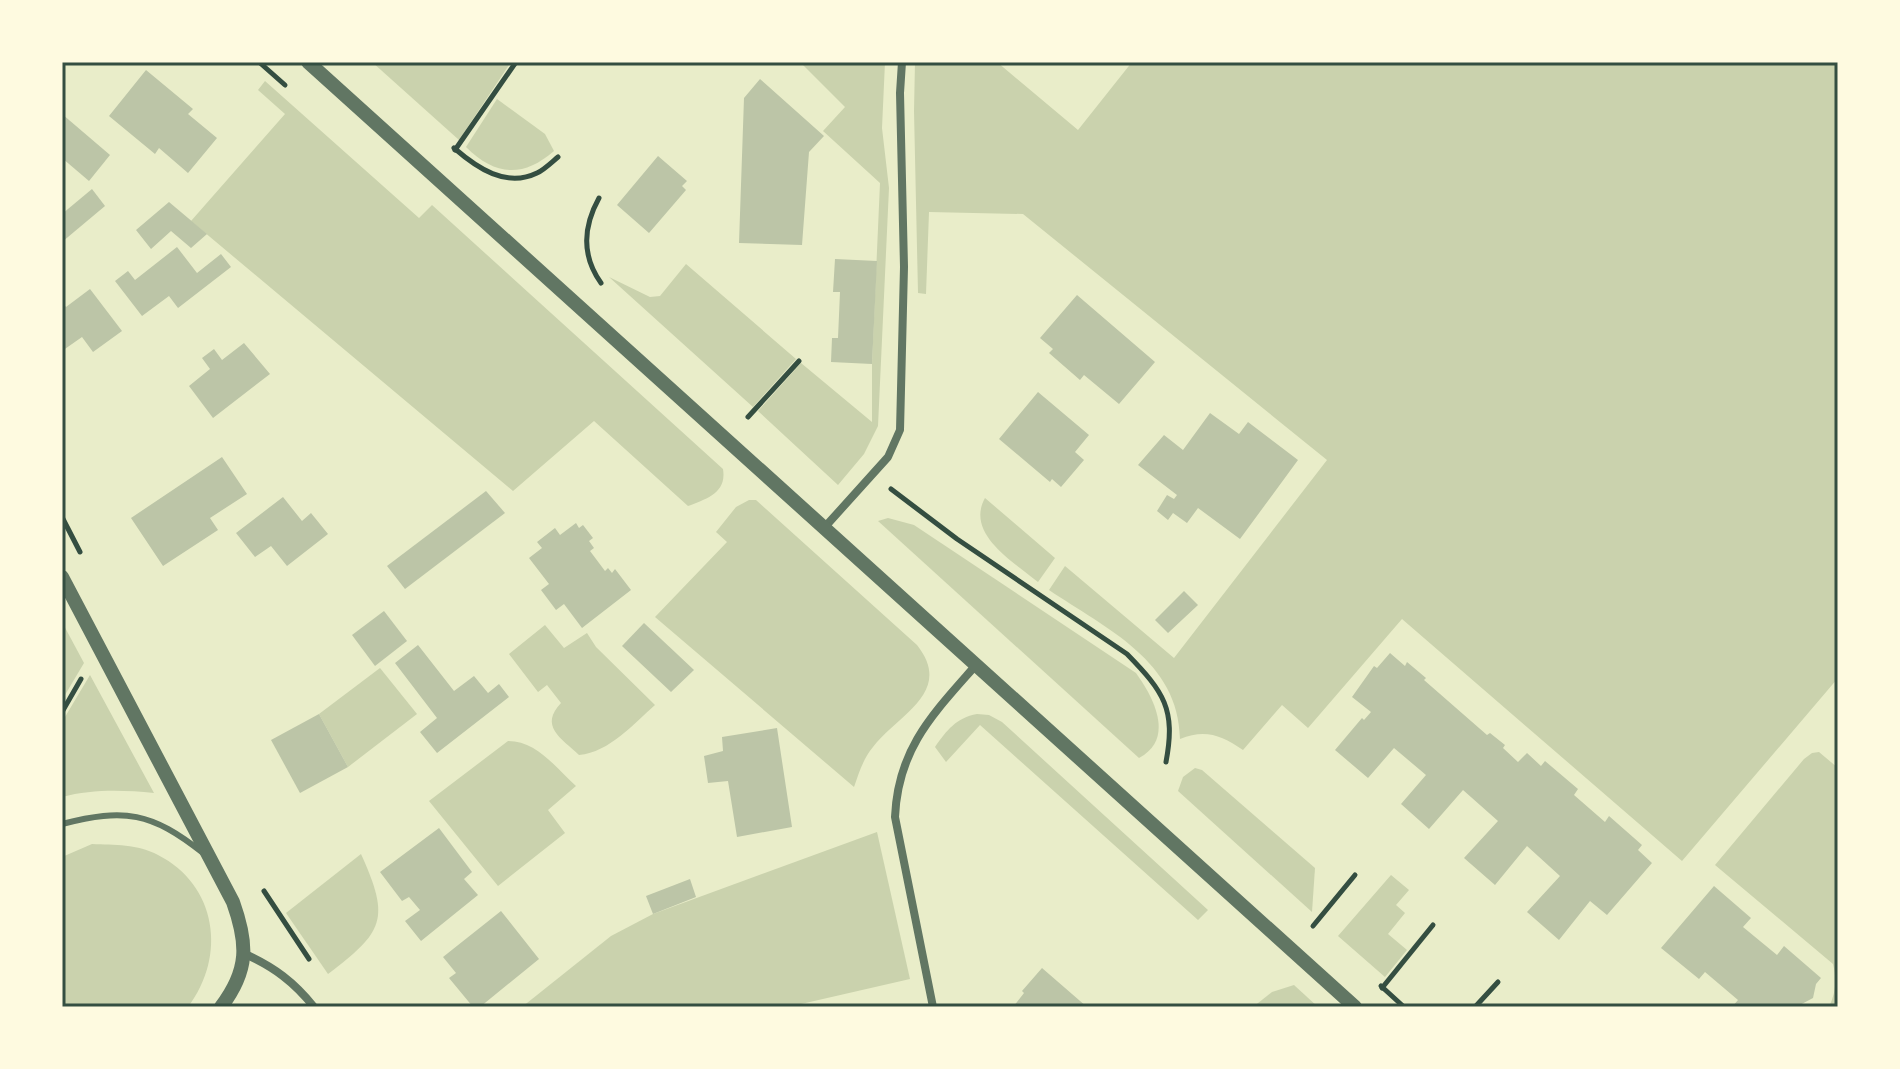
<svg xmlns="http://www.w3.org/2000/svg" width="1900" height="1069" font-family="Ubuntu,sans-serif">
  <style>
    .green { fill: #cad2ad }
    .building { fill: #bcc5a7 }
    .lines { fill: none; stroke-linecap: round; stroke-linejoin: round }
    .path { stroke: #344e41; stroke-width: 5 }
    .service { stroke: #617663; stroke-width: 6 }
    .minor { stroke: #617663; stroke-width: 8 }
    .tertiary { stroke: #617663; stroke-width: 14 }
    .neatline { fill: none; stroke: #344e41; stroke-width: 3 }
  </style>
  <rect width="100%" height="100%" fill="#e9edc9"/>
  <g class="green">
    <path d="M372 62H511L459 140Z"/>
    <path d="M800 62H885L882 128 889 188 878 426 864 454 838 485 758 411 801 363 872 422V364L880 183 823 131 845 107Z"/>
    <path d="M915 62H997L1078 130 1132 62H1838V678L1682 861 1402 619 1308 728 1282 705 1243 750C1221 735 1205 729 1180 739 1179 661 1107 629 1049 590L1065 566 1174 658 1327 460 1023 214 929 212 926 294 918 293 914 111Z"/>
    <path d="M265 81 419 218 432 205 723 469C727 493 706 499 688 506L594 421 513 491 191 221 285 114 258 90Z"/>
    <path d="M497 99 545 134 554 151C523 178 495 176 466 147Z"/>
    <path d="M686 264 796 359 753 407 609 277 650 297 660 296Z"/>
    <path d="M985 498 1055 558 1038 582C1014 562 965 534 985 498Z"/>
    <path d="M749 500H756L917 645C954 692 899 714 873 747 863 759 859 773 854 787L655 617 727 542 716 532 736 507Z"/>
    <path d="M888 518 914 525 1136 673C1154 698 1175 739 1139 758L878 521Z"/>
    <path d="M62 622 84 663 62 700Z"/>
    <path d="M545 625 564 648 587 633 596 647 655 705C633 724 610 752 579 755 561 738 539 726 561 703L547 685 538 692 509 654Z"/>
    <path d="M380 668 417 714 348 767 319 714Z"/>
    <path d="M90 675 154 793C123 790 92 789 62 797V722Z"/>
    <path d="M977 714 989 715 1002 722 1208 910 1198 920 980 725 946 762 935 747C947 730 956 718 977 714Z"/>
    <path d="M508 741C537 741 556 768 576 786L548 810 565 833 498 886 429 801Z"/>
    <path d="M1819 752 1838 768V1007H1829C1836 992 1837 980 1833 964L1715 865 1804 759 1812 753Z"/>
    <path d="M1195 768 1202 770 1315 868 1312 912 1178 791 1183 777Z"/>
    <path d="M877 832 910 979 788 1007H522L611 936 653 914Z"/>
    <path d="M92 844C114 845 138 844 158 855 217 885 227 956 188 1007H62V857Z"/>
    <path d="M361 854C391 920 383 932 328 974L286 913Z"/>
    <path d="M1391 875 1409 890 1396 905 1405 913 1388 934 1407 950 1385 977 1338 936Z"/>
    <path d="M1294 985 1318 1007H1253L1272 992Z"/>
  </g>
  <g class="building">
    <path d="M146 70 193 109 188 114 217 138 188 173 159 148 155 154 109 116Z"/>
    <path d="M760 79 824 136 809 152 802 245 739 243 744 98Z"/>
    <path d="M62 114 110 155 89 181 62 158Z"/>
    <path d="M658 156 687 181 682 186 686 190 649 233 617 205Z"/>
    <path d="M92 189 105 206 62 242V214Z"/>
    <path d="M169 202 207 234 191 248 171 231 151 249 136 230Z"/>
    <path d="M177 247 197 273 221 254 231 267 178 308 169 296 142 316 115 281 128 271 135 280Z"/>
    <path d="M835 259 877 261 872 364 831 362 832 338H838L840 292H833Z"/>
    <path d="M90 289 122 331 93 352 82 337 62 351V302L66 307Z"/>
    <path d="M1077 295 1155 362 1119 404 1084 375 1080 380 1049 353 1053 349 1040 338Z"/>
    <path d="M244 343 270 374 213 418 189 386 210 369 202 358 214 349 222 360Z"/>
    <path d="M1038 392 1089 435 1075 452 1084 460 1061 487 1052 479 1050 482 999 439Z"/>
    <path d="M1210 413 1239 434 1248 422 1298 460 1240 539 1198 508 1187 523 1173 513 1168 520 1157 511 1167 495 1174 499 1177 495 1138 465 1164 435 1183 450Z"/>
    <path d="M222 457 247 494 210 518 218 530 163 566 131 518Z"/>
    <path d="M486 491 505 513 405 589 387 566Z"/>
    <path d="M283 497 302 521 311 513 328 534 287 566 271 546 255 557 236 533Z"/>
    <path d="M576 523 579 528 583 525 593 538 589 541 594 548 590 551 605 571 608 568 612 573 615 569 631 590 582 628 564 604 556 610 541 590 549 584 529 558 542 548 537 542 555 528 560 535Z"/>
    <path d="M1184 591 1198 605 1168 633 1155 620Z"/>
    <path d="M384 611 407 641 375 666 352 635Z"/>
    <path d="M644 623 694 670 671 692 622 646Z"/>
    <path d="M418 645 454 691 474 676 488 693 499 684 509 697 437 753 420 732 437 718 395 663Z"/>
    <path d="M1390 653 1405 666 1407 662 1426 678 1424 680 1487 735 1490 733 1505 745 1503 748 1518 762 1527 753 1541 766 1545 761 1578 789 1574 795 1605 822 1609 816 1642 845 1638 850 1652 863 1607 915 1590 901 1559 940 1527 912 1560 876 1527 846 1495 885 1464 858 1498 821 1463 790 1429 829 1401 804 1426 775 1394 748 1368 778 1335 750 1362 718 1364 720 1371 712 1352 697 1374 666 1377 668Z"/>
    <path d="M319 714 348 767 300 793 271 740Z"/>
    <path d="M777 728 792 827 737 837 728 781 708 783 704 756 723 751 722 737Z"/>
    <path d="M439 828 472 872 464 879 478 895 421 941 405 921 420 910 409 897 402 901 380 872Z"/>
    <path d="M690 879 696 897 653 914 646 896Z"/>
    <path d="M1714 886 1751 918 1743 927 1777 955 1784 946 1821 978 1816 984 1813 998 1796 1007H1732L1738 1000 1705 972 1699 979 1661 948Z"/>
    <path d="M501 911 539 959 480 1007H473L449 978 456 973 443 957Z"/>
    <path d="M1042 968 1087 1007H1013L1024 993 1022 991Z"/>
  </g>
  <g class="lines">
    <g class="path">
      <path d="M259 62 285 85"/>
      <path d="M454 148C477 168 506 188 537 173 544 170 552 162 558 157"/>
      <path d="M455 150 516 62"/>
      <path d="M599 198C583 227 581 255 601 283"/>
      <path d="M748 417 799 361"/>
      <path d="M891 489 957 539 1127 654C1164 692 1176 709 1166 762"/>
      <path d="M62 517 80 552"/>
      <path d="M62 712 81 679"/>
      <path d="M264 891 309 959"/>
      <path d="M1313 926 1355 875"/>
      <path d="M1381 986 1404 1007"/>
      <path d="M1382 988 1433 925"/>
      <path d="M1475 1007 1498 982"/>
    </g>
    <path class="service" d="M62 824C125 808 151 812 203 853"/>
    <g class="minor">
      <path d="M824 528 888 457 900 430 904 267 900 93 902 62"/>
      <path d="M245 954C274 967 294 982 314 1007"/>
      <path d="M933 1007 895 817C898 748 933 714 976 665"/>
    </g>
    <g class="tertiary">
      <path d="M308 62 1355 1007"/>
      <path d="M62 577 233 902C248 944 249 970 221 1007"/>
    </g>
  </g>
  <rect width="1900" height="1069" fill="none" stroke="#fefae0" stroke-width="128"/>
  <rect x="64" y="64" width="1772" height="941" class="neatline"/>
</svg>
